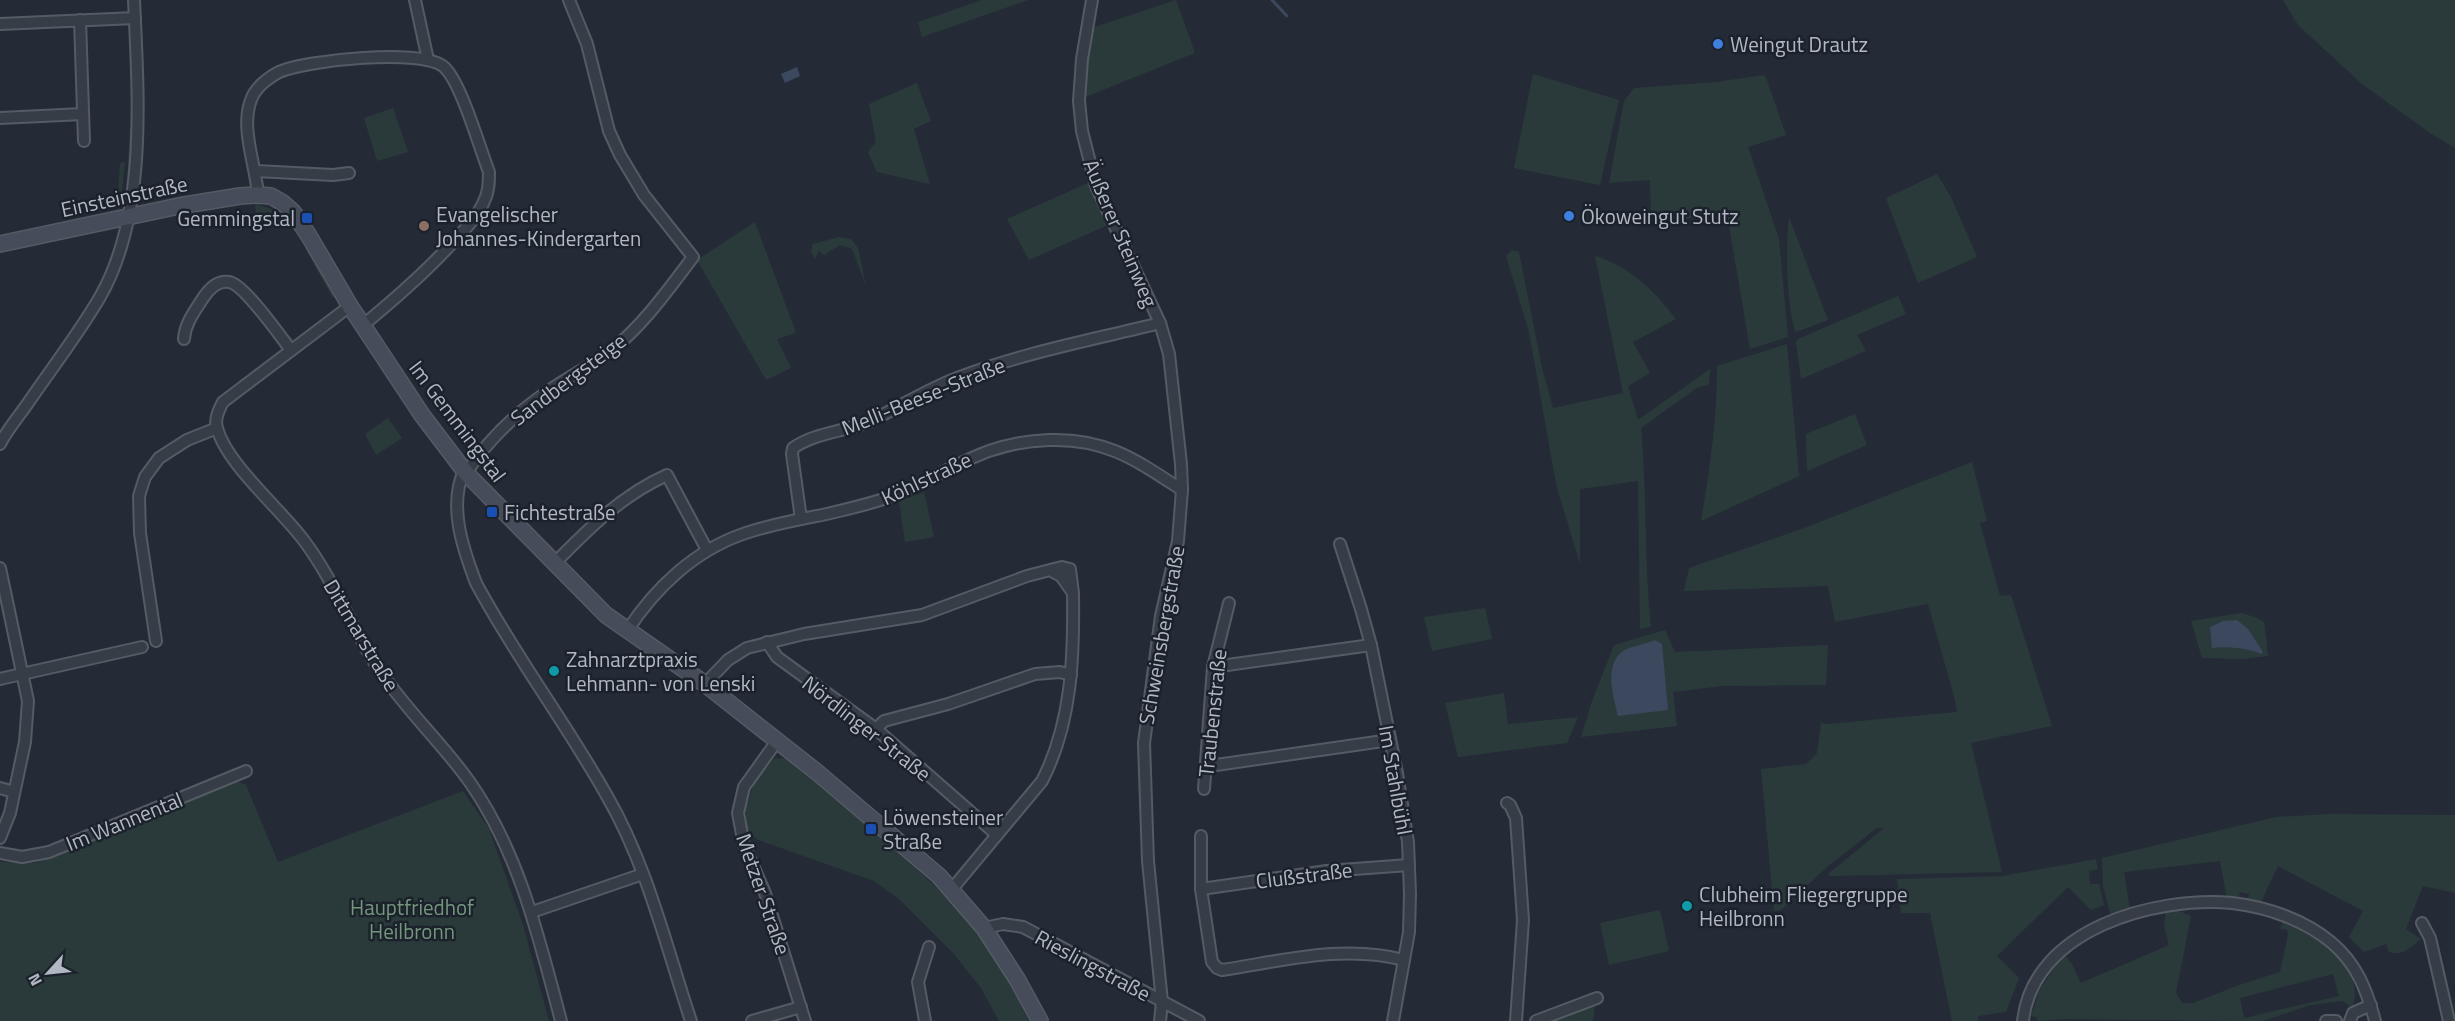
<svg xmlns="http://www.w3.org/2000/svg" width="2455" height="1021" font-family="'Titillium Web',sans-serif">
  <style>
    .green { fill: #2a3a3b; fill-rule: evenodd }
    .water { fill: #3b485d }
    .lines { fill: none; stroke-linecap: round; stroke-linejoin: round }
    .stream { stroke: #3b485d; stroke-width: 3 }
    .street-casing { stroke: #555b64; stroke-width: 14 }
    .secondary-casing { stroke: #555b64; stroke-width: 18 }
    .street { stroke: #373d47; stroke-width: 10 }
    .secondary { stroke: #464c59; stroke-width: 15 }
    .shop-dot { fill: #3f7fe0; stroke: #1c222b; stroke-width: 2 }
    .transit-dot { fill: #1a4fb4; stroke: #1c222b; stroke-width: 2 }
    .education-dot { fill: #8d6e63; stroke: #1c222b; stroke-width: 2 }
    .culture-dot { fill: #0f9aa8; stroke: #1c222b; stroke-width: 2 }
    .labels { text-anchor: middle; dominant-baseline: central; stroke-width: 5; stroke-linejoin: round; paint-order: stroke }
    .poi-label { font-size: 21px; fill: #b2b8c3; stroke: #1c222b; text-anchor: start }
    .street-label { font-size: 21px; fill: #b2b8c3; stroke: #1c222b }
    .park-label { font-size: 21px; fill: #73967d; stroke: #1c222b }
  </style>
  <rect width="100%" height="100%" fill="#242b36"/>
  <g class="green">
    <path d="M982 0H1028L922 37 918 22Z"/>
    <path d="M1176 0 1195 53 1083 98 1092 28Z"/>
    <path d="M2283 0H2455V148L2430 133 2362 84 2298 25Z"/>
    <path d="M1533 74 1619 100 1600 185 1514 168Z"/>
    <path d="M1765 75 1786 135 1748 147 1779 239 1788 337 1750 349 1727 214 1651 222 1650 180 1609 183 1624 101 1634 88 1716 82Z"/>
    <path d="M917 83 931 121 914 129 930 184 877 172 868 152 876 142 869 104Z"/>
    <path d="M131 104H134L129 184H127Z"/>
    <path d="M393 108 408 152 377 161 364 118Z"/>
    <path d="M125 162 121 200 115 206 118 195 120 163Z"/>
    <path d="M1937 174 1951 197 1977 257 1918 283 1886 198Z"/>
    <path d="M1088 183 1108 225 1029 260 1007 219Z"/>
    <path d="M255 205C270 206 282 215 291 226 280 233 264 222 256 214Z"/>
    <path d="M1789 217 1828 320 1796 332C1786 311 1786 241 1789 217Z"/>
    <path d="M755 222 796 333 777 339 791 368 766 380 697 260Z"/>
    <path d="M839 237 851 239 858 248 866 286 852 249 840 245 824 255 819 251 815 259 811 252 813 244Z"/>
    <path d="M307 248 310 252 336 297H332L306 250Z"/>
    <path d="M1512 250 1519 252 1542 368 1553 408 1623 393 1595 256C1629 266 1655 291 1676 319L1633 342 1650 373 1628 386 1638 420 1710 369 1709 385 1698 387 1641 428C1647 494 1644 561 1651 627L1640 629 1638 481 1580 489V564L1556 484 1529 332 1506 256Z"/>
    <path d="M1898 296 1906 314 1857 335 1866 351 1801 379 1796 342 1798 339Z"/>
    <path d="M1787 344 1799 476 1701 521C1710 469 1717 419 1717 366Z"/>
    <path d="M1855 414 1867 445 1807 471 1806 434Z"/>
    <path d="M388 418 402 438 376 455 365 434Z"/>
    <path d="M1972 462 1987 521 1980 523 2000 596 2011 595 2052 726 1971 743 2002 872 1830 876 1828 874 1884 828H1877L1828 866 1781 910 1774 911 1761 769 1806 764 1817 753 1821 723 1828 724 1957 712 1955 700 1928 604 1835 622 1828 586 1684 591 1689 568 1807 527Z"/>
    <path d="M924 492 934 537 905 542 899 501Z"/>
    <path d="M1485 608 1492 639 1432 651 1424 617Z"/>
    <path d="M2241 613 2255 617 2264 622 2268 656 2242 659 2202 658 2191 621Z"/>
    <path d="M1665 630 1675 652 1828 645 1826 685 1722 686 1673 692 1677 726 1581 737 1592 701 1614 645Z"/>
    <path d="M1504 693 1508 724 1578 717 1567 743 1458 757 1445 703Z"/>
    <path d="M775 758 791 759C853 814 923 866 975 931 998 958 1013 990 1029 1021H999L981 988 953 953 899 899 874 881 756 839 746 827V809L754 782Z"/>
    <path d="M237 781 246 785 278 862 463 791 489 829 523 925 549 1021H0V862L36 863Z"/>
    <path d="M2330 814 2455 815V893L2423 886 2406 929 2421 939C2411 946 2404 957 2389 952L2386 944 2364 952 2349 937 2363 911 2278 866 2260 904 2248 901 2249 894 2240 892 2238 900 2227 899 2220 861 2124 872 2130 911 2111 917 2103 886 2102 858 2276 817Z"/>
    <path d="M2096 859 2098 869 2089 871 2090 884H2099L2104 905 2091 910 2068 887 1997 956 2019 978 2006 1012 1978 1016V1021H1952L1930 913H1901L1897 879 2003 876Z"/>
    <path d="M1660 910 1669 951 1609 965 1600 923Z"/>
    <path d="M2177 910 2191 916 2176 993 2182 1003H2193L2239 985 2280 972 2288 935 2287 930 2280 929 2283 920C2314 937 2368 966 2352 1008L2343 1001 2310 1005 2263 1021 2064 1019 2037 1021V1017L2031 1016 2040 989 2064 954 2072 964 2081 983 2169 945 2164 926 2166 911ZM2333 974 2339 996 2244 1018 2240 998Z"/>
    <path d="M1595 1004 1593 1021H1548Z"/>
  </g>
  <g class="water">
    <path d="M797 67 800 76 785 83 781 74Z"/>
    <path d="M2237 620 2248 629 2263 652 2261 654C2250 648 2224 646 2212 648L2210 627 2223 621Z"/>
    <path d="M1655 640 1662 644 1668 710 1618 716C1614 698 1603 665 1623 651 1631 646 1646 644 1655 640Z"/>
  </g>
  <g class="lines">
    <path class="stream" d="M1272 0 1287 16"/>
    <g class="street-casing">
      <g id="street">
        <path d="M415 0 428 60"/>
        <path d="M1092 0 1082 59 1079 101 1082 131 1096 186 1160 323 1169 354 1181 464 1182 490 1178 541 1161 616 1144 743 1148 861 1162 1002 1160 1021"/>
        <path d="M80 20 84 141"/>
        <path d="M0 24 135 18"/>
        <path d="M0 118 83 114"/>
        <path d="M256 171 333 175 349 173"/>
        <path d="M258 195C256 166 240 128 251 100 255 88 268 78 279 72 306 60 422 48 444 67 461 82 480 149 489 172 489 181 489 191 485 199 479 215 466 228 455 240 426 272 395 299 362 326"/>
        <path d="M350 306 223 402C219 409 214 419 217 428 227 465 282 510 305 542 334 581 351 627 378 668 405 709 441 742 469 781 519 852 539 938 561 1021"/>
        <path d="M184 339C185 323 195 311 203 298 209 289 218 280 229 282 244 284 280 336 291 350"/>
        <path d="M0 444C7 430 19 416 28 403 52 368 79 333 100 297 148 213 138 93 134 0"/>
        <path d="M464 471C448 506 463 549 476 583 515 656 566 723 607 796 647 865 666 946 691 1021"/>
        <path d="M466 473C488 440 517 412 550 390 570 376 593 365 612 350 644 324 668 290 693 257L644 195 620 155 609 131 587 44 569 0"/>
        <path d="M801 519 792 454 793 448C816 432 845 432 870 421 900 407 926 390 957 378 1022 353 1092 340 1160 323"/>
        <path d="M1340 544 1361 609 1371 645 1397 773 1408 842 1410 894 1409 932 1393 1021"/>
        <path d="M554 564C588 529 622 495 667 475L707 550"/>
        <path d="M0 568 28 701 25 742 10 813 0 838"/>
        <path d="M627 631C655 588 694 551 743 534 768 525 796 520 822 515 847 509 873 504 897 494 953 471 983 442 1049 440 1106 438 1136 460 1182 490"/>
        <path d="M156 641 140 533 139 496 145 477 159 458 187 440 217 428"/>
        <path d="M767 642 777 657 876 729 997 835"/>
        <path d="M1213 667 1371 645"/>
        <path d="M0 679 142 647"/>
        <path d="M705 684 728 660 747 648 804 634 922 615 1027 576 1050 570 1061 576 1073 593 1070 569 1062 567 1050 570"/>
        <path d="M876 729 884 721 948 704 1035 674 1060 672 1071 675"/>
        <path d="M777 741 744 787 738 813 744 845 765 893 805 1021"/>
        <path d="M1208 759 1216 765 1390 740"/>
        <path d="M0 788 14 792"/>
        <path d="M1204 789 1213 667 1229 603"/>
        <path d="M1507 803 1510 805 1516 818 1523 920 1516 1021"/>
        <path d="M1201 836V889L1212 962 1217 968 1222 970C1282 961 1344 944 1404 960"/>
        <path d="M0 853 22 857 49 852 246 771"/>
        <path d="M952 889 1042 781C1072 723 1074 656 1073 593"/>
        <path d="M1201 889 1327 871 1409 865"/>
        <path d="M532 912 643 874"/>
        <path d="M2422 923 2430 938 2449 1021"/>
        <path d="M984 928 1003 924 1023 927 1199 1021"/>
        <path d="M752 1021 801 1007"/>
        <path d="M925 1021 918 982 929 947"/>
        <path d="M1536 1021 1597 998"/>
        <path d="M2023 1021C2033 929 2155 896 2232 903 2267 907 2305 920 2332 943 2357 964 2367 991 2375 1021"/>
        <path d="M2326 1021H2336"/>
        <path d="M2350 1021 2353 1013 2371 1005"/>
      </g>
    </g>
    <g class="secondary-casing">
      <path id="secondary" d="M0 244 179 206 240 196 258 195 271 196 283 203 293 212 309 236 350 306 422 415 466 473 606 615 705 684 818 773 939 876 984 928 1017 979 1040 1021"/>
    </g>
    <use href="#street" class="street"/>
    <use href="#secondary" class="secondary"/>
  </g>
  <g class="shop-dot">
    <circle cx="1718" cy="44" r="6"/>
    <circle cx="1569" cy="216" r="6"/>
  </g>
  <g class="transit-dot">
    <rect x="301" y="212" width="12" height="12" rx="3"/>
    <rect x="486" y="506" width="12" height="12" rx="3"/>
    <rect x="865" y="823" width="12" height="12" rx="3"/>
  </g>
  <circle class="education-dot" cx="424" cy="226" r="6"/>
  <g class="culture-dot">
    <circle cx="554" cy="671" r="6"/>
    <circle cx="1687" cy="906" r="6"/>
  </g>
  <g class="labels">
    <g class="poi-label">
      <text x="1730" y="44">Weingut Drautz</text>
      <text x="436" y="214">Evangelischer<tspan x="436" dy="24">Johannes-Kindergarten</tspan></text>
      <text x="1581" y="216">Ökoweingut Stutz</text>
      <text x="295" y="218" text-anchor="end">Gemmingstal</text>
      <text x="504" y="512">Fichtestraße</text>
      <text x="566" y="659">Zahnarztpraxis<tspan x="566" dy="24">Lehmann- von Lenski</tspan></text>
      <text x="883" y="817">Löwensteiner<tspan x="883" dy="24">Straße</tspan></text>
      <text x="1699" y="894">Clubheim Fliegergruppe<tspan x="1699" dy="24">Heilbronn</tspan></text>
    </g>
    <g class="street-label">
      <text transform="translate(124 196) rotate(-12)">Einsteinstraße</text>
      <text transform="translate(1121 233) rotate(67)">Äußerer Steinweg</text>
      <text transform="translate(568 379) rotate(-37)">Sandbergsteige</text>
      <text transform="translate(923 396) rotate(-22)">Melli-Beese-Straße</text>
      <text transform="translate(458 421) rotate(53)">Im Gemmingstal</text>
      <text transform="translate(926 478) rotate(-25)">Köhlstraße</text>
      <text transform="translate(362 635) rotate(59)">Dittmarstraße</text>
      <text transform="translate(1161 635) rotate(-80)">Schweinsbergstraße</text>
      <text transform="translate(1212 713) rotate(-84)">Traubenstraße</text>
      <text transform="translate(867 728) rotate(38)">Nördlinger Straße</text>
      <text transform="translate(1396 780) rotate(80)">Im Stahlbühl</text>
      <text transform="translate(124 821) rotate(-22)">Im Wannental</text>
      <text transform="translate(1304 875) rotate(-7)">Clußstraße</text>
      <text transform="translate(764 894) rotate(71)">Metzer Straße</text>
      <text transform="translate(1093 965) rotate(28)">Rieslingstraße</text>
    </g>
    <g class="park-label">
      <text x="412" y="907">Hauptfriedhof<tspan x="412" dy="24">Heilbronn</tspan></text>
    </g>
  </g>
  <g transform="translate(48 973) rotate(243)" stroke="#1c222b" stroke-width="4.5" paint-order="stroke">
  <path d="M0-4.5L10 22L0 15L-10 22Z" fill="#b2b8c3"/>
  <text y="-9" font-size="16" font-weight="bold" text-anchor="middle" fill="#b2b8c3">N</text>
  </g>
</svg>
